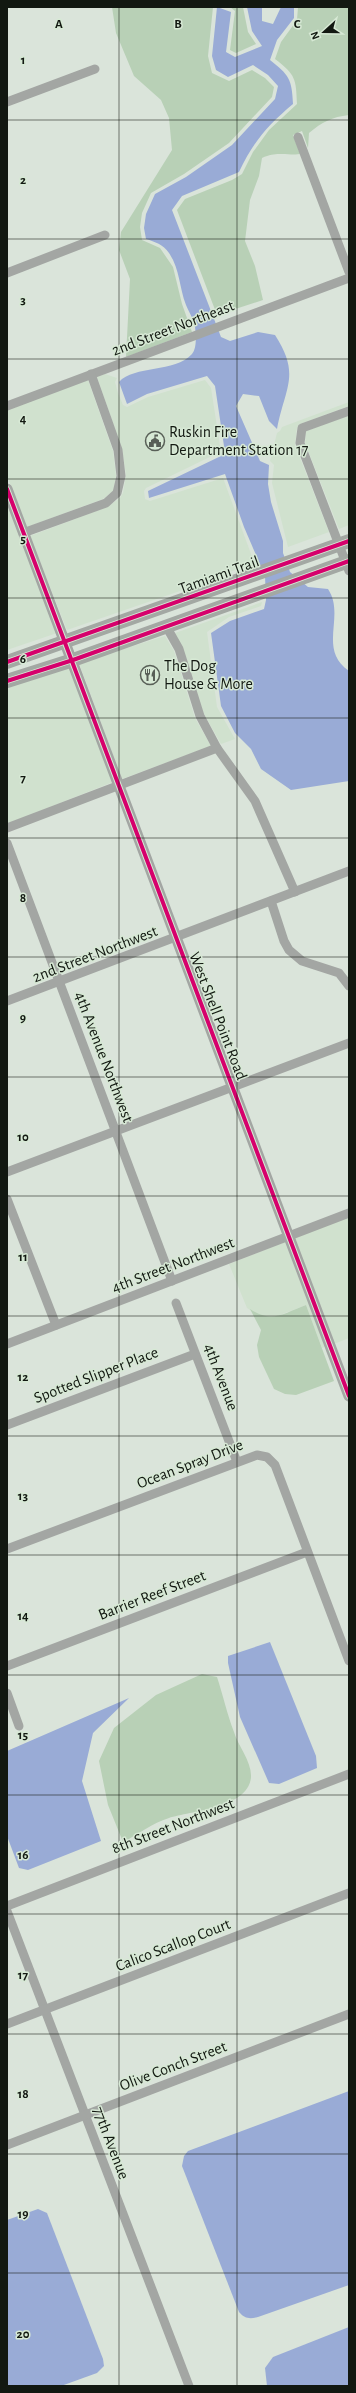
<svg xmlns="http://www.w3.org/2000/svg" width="356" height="2393" font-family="'Alegreya Sans',sans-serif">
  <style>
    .built { fill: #d0e1ce }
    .green { fill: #b8d0b6 }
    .water { fill: #99abd6 }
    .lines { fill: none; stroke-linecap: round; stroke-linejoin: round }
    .minor { stroke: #a3a6a3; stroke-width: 9 }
    .tertiary { stroke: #a3a6a3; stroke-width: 11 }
    .primary { stroke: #a3a8a3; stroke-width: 14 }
    .cycleway-casing { stroke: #d7e9d5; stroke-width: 6 }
    .cycleway { stroke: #d6006c; stroke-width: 4 }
    .grid { fill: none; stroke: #121811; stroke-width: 1; stroke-opacity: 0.55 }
    .labels { text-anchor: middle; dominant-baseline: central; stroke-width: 3; stroke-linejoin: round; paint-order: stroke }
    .street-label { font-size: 16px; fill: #121811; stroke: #d7e9d5 }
    .poi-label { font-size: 16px; fill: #121811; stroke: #d7e9d5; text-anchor: start }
    .grid-label { font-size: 13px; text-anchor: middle; font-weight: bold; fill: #121811; stroke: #d7e9d5; stroke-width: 3; stroke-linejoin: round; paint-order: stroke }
  </style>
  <rect width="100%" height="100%" fill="#dae4da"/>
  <g class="built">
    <path d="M105 374 117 378 115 382 118 393 123 405 127 407 148 397 205 380 211 388 220 446 218 453 146 488 144 491 145 499 150 501 223 478 254 562 206 582 67 630 30 536 107 507 120 498 123 493 126 475 122 449 97 377Z"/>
    <path d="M88 380 113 451 116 476 113 491 103 499 27 527 7 476V410Z"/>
    <path d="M349 402V406L300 424 297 428 295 445 329 532 288 547 272 483 274 465 270 461 277 433 280 431 282 427Z"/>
    <path d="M349 415V525L339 529 305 443 306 431Z"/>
    <path d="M7 503 57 633 7 650Z"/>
    <path d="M262 602 261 606 229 617 207 632 217 707 235 739 221 744 204 714 175 633Z"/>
    <path d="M165 636 174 651 195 718 211 746 122 779 79 663Z"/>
    <path d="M70 666 113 782 7 824V688Z"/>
    <path d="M349 1217V1338L334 1344 294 1238Z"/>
    <path d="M285 1242 325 1347 322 1348 306 1305 272 1318 259 1316 247 1308 229 1264Z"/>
  </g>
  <g class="green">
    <path d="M112 7H213L208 56 212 73 229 81 252 70 265 78 274 87 272 97 229 143 184 174 151 193 142 213 140 227 142 240 160 248 173 267 182 304 192 332 126 357 130 279 119 250 121 232 172 150 169 118 161 100 134 76 116 33Z"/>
    <path d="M230 7H243L248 32 256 44 236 53 230 50 235 11Z"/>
    <path d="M298 7H349V115C332 117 322 122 309 133L308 148 302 131 293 135 300 154C283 156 278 151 262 158L259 176 250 200 245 241 255 266 263 300 217 315 177 210 185 199 232 180 242 174 253 152 269 130 297 104C296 79 296 75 275 59L281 42 297 20Z"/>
    <path d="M306 1305 334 1381 296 1395 285 1394 274 1389 259 1357 257 1345 261 1330 250 1309C272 1324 284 1313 306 1305Z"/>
    <path d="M202 1674 217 1677C223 1695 227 1714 234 1732 238 1746 252 1762 251 1777 249 1808 190 1811 169 1818 152 1823 139 1834 123 1842L108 1805 99 1761 114 1728 156 1695Z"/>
  </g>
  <g class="water">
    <path d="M217 7 231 12 226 52 235 57 262 46 252 31 247 7H262V21L273 24 281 7H294V18L277 40 270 60C289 75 292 79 293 104 268 125 253 142 239 172L182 196 172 210 221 337 230 341 258 332 275 335C301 375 285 387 277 429L269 421 259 396 243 394 236 406 260 461 269 465 268 484 271 502 283 541V553L290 572 308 587 328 589C346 616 317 649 349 671V781L291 790 261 769 251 749 235 733 221 706 211 633 230 621 264 609 266 600 265 576 244 527 225 474 149 498 148 491 221 456 224 446 215 386 207 376 147 394 127 404 119 382C134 365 175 373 192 354 197 348 196 335 195 327 194 320 189 312 186 305 179 287 180 269 169 253 163 244 155 242 146 239L144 228 146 214 155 194 186 177 232 145 275 99 278 86 268 75 253 65 228 77 216 70 212 56Z"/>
    <path d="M270 1642 316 1756 317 1768 279 1784 269 1783 240 1717 228 1663V1656Z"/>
    <path d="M129 1698 93 1733 82 1781 101 1841 28 1870 19 1868 7 1836V1751Z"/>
    <path d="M349 2091V2285L258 2317C250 2319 245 2319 239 2312L182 2166 184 2156 188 2151Z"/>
    <path d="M38 2209 47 2213 103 2359 104 2366 97 2373 61 2386H7V2220Z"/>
    <path d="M349 2327V2386H267L265 2368 273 2357Z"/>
  </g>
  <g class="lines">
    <g class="minor">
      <path d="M7 102 95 69"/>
      <path d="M298 137 349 272"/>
      <path d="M7 273 105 235"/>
      <path d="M7 406 349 278"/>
      <path d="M349 411 302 428 300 443 349 571"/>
      <path d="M23 533 106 503 117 493 121 476 118 450 91 374"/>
      <path d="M166 626 179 649 200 716 217 748 255 801 295 892"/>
      <path d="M7 828 217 748"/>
      <path d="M7 843 172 1281"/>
      <path d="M271 901 284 941 289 950 302 961 339 973 349 986"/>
      <path d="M7 1001 349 871"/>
      <path d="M7 1172 349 1043"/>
      <path d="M7 1199 56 1325"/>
      <path d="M176 1303 237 1462"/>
      <path d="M7 1344 349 1213"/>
      <path d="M7 1425 195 1354"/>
      <path d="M7 1549 257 1455 267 1457 275 1465 349 1661"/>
      <path d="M7 1666 307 1552"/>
      <path d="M7 1693 19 1726"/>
      <path d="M7 1906 349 1774"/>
      <path d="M7 1911 189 2386"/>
      <path d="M7 2024 349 1893"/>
      <path d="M7 2145 349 2014"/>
    </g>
    <path class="tertiary" d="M7 489 349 1396"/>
    <g class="primary">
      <path d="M7 662 349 541"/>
      <path d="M7 681 73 660 349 561"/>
    </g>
    <g class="cycleway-casing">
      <g id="cycleway">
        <path d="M7 489 349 1396"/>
        <path d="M7 662 349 541"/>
        <path d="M7 681 73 660 349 561"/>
      </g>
    </g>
    <use href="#cycleway" class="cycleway"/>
  </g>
  <path class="grid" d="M119 7V2386M237 7V2386M7 120H349M7 239H349M7 359H349M7 479H349M7 598H349M7 718H349M7 838H349M7 957H349M7 1077H349M7 1196H349M7 1316H349M7 1436H349M7 1555H349M7 1675H349M7 1795H349M7 1914H349M7 2034H349M7 2154H349M7 2273H349"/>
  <defs>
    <g id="civic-ring" transform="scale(1)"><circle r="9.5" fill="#d7e9d5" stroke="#585f57" stroke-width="1.5"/><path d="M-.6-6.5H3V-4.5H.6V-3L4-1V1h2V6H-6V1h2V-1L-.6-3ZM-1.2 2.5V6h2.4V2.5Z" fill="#585f57"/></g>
    <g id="restaurant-ring" transform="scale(1)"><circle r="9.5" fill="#d7e9d5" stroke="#585f57" stroke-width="1.5"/><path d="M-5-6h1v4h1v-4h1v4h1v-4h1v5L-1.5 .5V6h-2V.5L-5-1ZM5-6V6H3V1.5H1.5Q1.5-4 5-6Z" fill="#585f57"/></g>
  </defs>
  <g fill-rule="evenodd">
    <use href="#civic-ring" x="155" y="441"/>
    <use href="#restaurant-ring" x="150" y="675"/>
  </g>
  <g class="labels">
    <g class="street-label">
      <text transform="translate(173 328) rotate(-21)">2nd Street Northeast</text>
      <text transform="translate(219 575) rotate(-20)">Tamiami Trail</text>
      <text transform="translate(95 954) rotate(-21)">2nd Street Northwest</text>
      <text transform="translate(218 1016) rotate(69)">West Shell Point Road</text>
      <text transform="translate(104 1057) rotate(69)">4th Avenue Northwest</text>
      <text transform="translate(173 1265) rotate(-21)">4th Street Northwest</text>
      <text transform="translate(96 1375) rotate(-21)">Spotted Slipper Place</text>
      <text transform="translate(221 1377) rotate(69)">4th Avenue</text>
      <text transform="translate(190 1464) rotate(-21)">Ocean Spray Drive</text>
      <text transform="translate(152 1595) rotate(-21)">Barrier Reef Street</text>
      <text transform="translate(173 1826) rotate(-21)">8th Street Northwest</text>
      <text transform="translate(173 1945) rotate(-21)">Calico Scallop Court</text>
      <text transform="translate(173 2066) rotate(-21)">Olive Conch Street</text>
      <text transform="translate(111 2143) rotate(69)">77th Avenue</text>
    </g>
    <g class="poi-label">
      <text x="169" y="432">Ruskin Fire<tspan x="169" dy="18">Department Station 17</tspan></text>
      <text x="164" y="666">The Dog<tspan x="164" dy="18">House &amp; More</tspan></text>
    </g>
  </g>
  <g class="grid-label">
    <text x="59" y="28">A</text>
    <text x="178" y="28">B</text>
    <text x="297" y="28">C</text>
    <text x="23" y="64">1</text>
    <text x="23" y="184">2</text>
    <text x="23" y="304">3</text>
    <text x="23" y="423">4</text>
    <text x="23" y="543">5</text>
    <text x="23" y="663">6</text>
    <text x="23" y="782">7</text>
    <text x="23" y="902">8</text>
    <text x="23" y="1022">9</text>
    <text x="23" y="1141">10</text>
    <text x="23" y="1261">11</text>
    <text x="23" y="1381">12</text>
    <text x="23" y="1500">13</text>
    <text x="23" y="1620">14</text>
    <text x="23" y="1739">15</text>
    <text x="23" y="1859">16</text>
    <text x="23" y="1979">17</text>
    <text x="23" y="2098">18</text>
    <text x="23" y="2218">19</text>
    <text x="23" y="2338">20</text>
  </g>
  <rect width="356" height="2393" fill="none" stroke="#121811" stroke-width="16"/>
  <g transform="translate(324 32) rotate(249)" stroke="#d7e9d5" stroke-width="3" paint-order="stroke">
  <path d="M0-3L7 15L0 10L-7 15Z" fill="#121811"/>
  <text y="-6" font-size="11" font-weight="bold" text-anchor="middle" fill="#121811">N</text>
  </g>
</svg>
